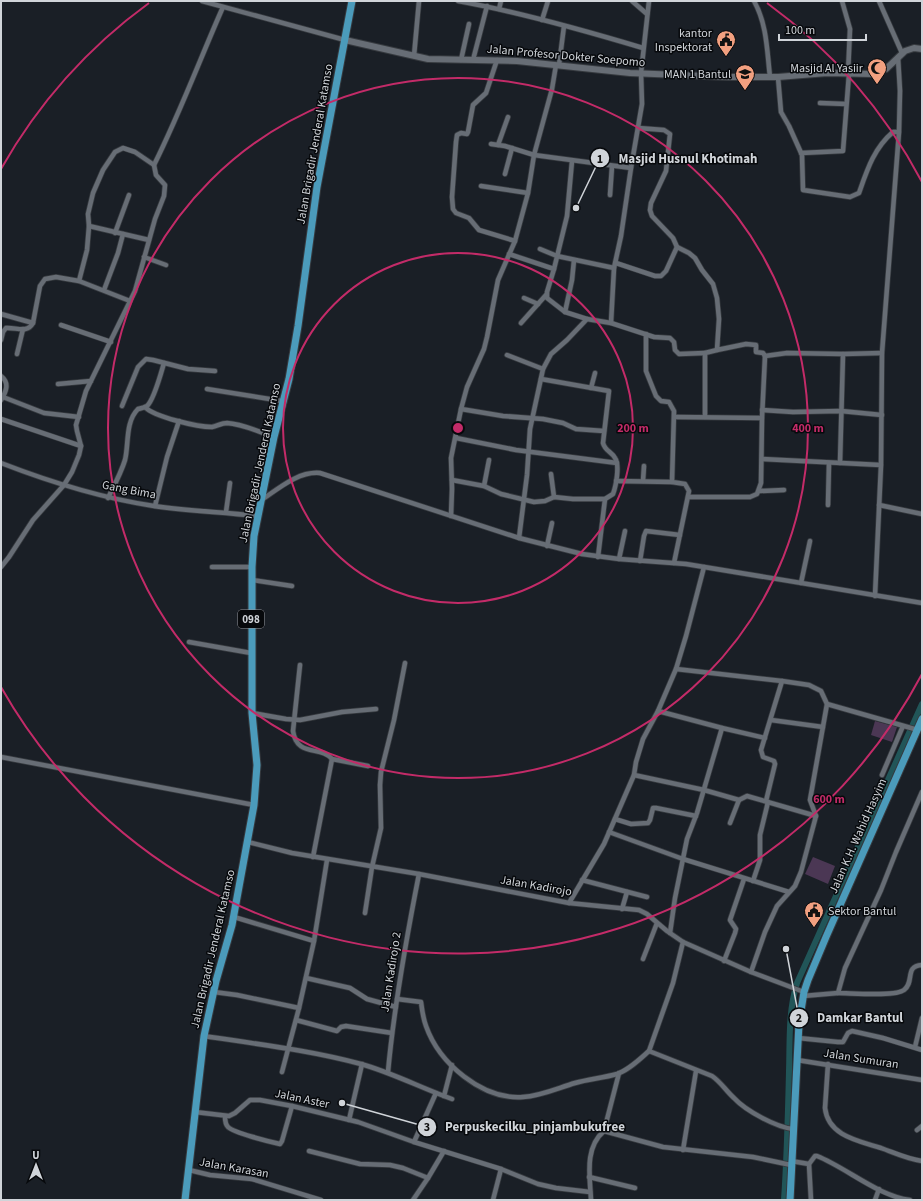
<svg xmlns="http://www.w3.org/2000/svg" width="923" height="1201" font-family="'Source Sans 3',sans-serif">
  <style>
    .green { fill: #4b3754 }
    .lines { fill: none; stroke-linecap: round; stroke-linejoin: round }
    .canal { stroke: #215558; stroke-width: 6 }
    .minor-casing { stroke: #363a3f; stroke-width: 6 }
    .secondary-casing { stroke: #363a3f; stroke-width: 8 }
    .primary-casing { stroke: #363a3f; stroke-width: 9 }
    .minor { stroke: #676d75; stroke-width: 4.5 }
    .secondary { stroke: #676d75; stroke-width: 6 }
    .primary { stroke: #4b9bbb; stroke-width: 7 }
    .ring { fill: none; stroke: #c32b68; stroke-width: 2 }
    .labels { text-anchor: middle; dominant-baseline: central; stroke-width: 3; stroke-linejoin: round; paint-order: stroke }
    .shield { fill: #07090c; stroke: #94979c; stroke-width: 1 }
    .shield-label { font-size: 11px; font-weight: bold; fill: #d0d4d9 }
    .poi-label { font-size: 12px; fill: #d0d4d9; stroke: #07090c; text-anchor: end }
    .street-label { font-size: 12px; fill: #d0d4d9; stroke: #07090c }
    .centre { fill: #c32b68; stroke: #07090c; stroke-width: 2 }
    .ring-label { font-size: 12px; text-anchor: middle; font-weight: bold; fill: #c32b68; stroke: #07090c; stroke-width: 3; stroke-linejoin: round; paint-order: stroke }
    .leader { fill: none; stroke: #d0d4d9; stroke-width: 1.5 }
    .callout-dot { fill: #d0d4d9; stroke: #07090c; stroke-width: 1.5 }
    .mark-label { font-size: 12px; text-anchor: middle; font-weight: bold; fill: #111 }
    .callout-label { font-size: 13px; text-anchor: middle; font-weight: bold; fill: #d0d4d9; stroke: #07090c; stroke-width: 3; stroke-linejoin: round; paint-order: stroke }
  </style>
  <rect width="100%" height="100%" fill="#1a1f26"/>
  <g class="green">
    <path d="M875 721 897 727 892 742 871 735Z"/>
    <path d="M813 857 835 866 828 884 805 874Z"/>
  </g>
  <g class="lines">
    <path class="canal" d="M784 1200C787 1157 788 1114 789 1071 790 1042 788 1012 797 983L922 704"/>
    <g class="minor-casing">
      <g id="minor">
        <path d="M202 1 345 40"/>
        <path d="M458 1C520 12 583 30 643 48"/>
        <path d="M632 1 647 14"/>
        <path d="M754 1C767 24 767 51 770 77"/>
        <path d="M842 1 850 29 848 74"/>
        <path d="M879 1 902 53"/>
        <path d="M499 9 501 1"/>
        <path d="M542 20 548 1"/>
        <path d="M414 56 419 1"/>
        <path d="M461 60 469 24"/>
        <path d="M473 60 487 6"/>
        <path d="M497 60 486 93 473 105 468 132 467 134 461 133 457 135 456 142 452 197 453 209 456 213 469 218 479 230 515 241"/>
        <path d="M559 65 564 26"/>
        <path d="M778 77 781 112 789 126 802 155 803 190 850 197 859 193C867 170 874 148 893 132H899"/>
        <path d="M820 103 846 104"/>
        <path d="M638 128 664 130 670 134 666 171 651 203 650 210 652 216 673 238 677 247 689 253 695 258 702 270 713 284 717 298 719 319 717 350 746 344 756 345V352L763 353 765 356 787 353 843 354 882 353"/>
        <path d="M491 144 505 146 534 155 631 168"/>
        <path d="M498 145 508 117"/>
        <path d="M801 153 843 151 849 74"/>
        <path d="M505 174 512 148"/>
        <path d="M481 186 528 193"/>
        <path d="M610 195 612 166"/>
        <path d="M89 226 149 240"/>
        <path d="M115 233 129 195"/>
        <path d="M540 249 557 256 614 268"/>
        <path d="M509 254 554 269 547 292V298L565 312 587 319"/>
        <path d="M144 257 166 265"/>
        <path d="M616 263 655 276H661L666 271 677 247"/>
        <path d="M554 269 567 216 572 161"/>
        <path d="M79 281 130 301"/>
        <path d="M104 290 118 253 123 234"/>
        <path d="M524 298 538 304"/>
        <path d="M565 312 572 280 574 260"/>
        <path d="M1 314 33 323 40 286 45 279 56 277 79 281 87 250 89 226 88 214 93 193 103 170 115 152 123 148 135 152 154 165C180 113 200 59 223 7"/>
        <path d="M521 323 546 295"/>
        <path d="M611 323 614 268 621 236 631 168 642 104 641 73 649 1"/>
        <path d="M61 325 111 342"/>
        <path d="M646 334V371L656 396 661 401 669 402 674 411 672 482 685 484 689 491 674 563"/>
        <path d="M1 340 3 332 6 328C16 327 27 334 33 323"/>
        <path d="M17 354 23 329"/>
        <path d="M507 355 543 369"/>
        <path d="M1 376C10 383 6 392 1 400"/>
        <path d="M58 384 91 381"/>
        <path d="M591 388 595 373"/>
        <path d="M207 389 282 401"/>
        <path d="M3 397 44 413 79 417"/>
        <path d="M122 406 138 367 146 359 153 360 188 369 215 371"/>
        <path d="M145 407C154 417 198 427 212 427 217 426 222 423 227 423 243 424 260 432 274 437"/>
        <path d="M461 409 503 416 543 419 563 423 576 429 604 431"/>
        <path d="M762 410 793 412 841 411 882 415"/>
        <path d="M675 417 762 418"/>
        <path d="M705 417V353L717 350"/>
        <path d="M1 419 81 446"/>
        <path d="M456 438 516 450 617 463"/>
        <path d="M762 459 881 465"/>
        <path d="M1 463C50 482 101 498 154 506 188 511 223 512 257 516"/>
        <path d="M840 463 843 354"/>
        <path d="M551 474 554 497"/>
        <path d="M452 480 484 486 501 494 534 502 545 501 554 497 573 499H605L613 494C616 486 620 465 615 458 612 452 605 451 603 443L609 391 541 379"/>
        <path d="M616 481 672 482"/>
        <path d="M643 481 644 466"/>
        <path d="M484 486 489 460"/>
        <path d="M759 491 784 490"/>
        <path d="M688 497H750L757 494 761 483 762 418 765 356"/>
        <path d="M108 498C114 486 121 473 125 460 129 444 125 422 138 409 141 408 144 408 147 406 154 400 161 373 164 363"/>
        <path d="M260 501C278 489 298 471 320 473L519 538 582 554 619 559 686 564 922 603"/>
        <path d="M828 505 829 463"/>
        <path d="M879 505 922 514"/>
        <path d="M155 506 167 457 179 421"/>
        <path d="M226 512 230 483"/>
        <path d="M451 516 452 489 451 458 461 409 467 387 484 349 487 337 498 280 515 241 528 193 534 155 552 89 556 65"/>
        <path d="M519 538 527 475 530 429 543 369 551 354 567 340 587 319 611 323 654 337 670 338 674 342 675 350 679 354 705 353"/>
        <path d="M547 546 552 523"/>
        <path d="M598 557 605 499"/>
        <path d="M619 559 625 531"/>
        <path d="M640 561 644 536 646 531 680 535"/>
        <path d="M1 567 9 557 33 520 64 485 72 472 79 455 81 446 77 431 76 425 86 391 135 291 155 219 164 196 165 185 156 175 154 165"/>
        <path d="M212 567H252"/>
        <path d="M252 580 292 586"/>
        <path d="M801 583 810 541"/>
        <path d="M875 596 881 465 882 353 899 132 900 91 898 57"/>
        <path d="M189 642 251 653"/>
        <path d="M300 665 293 731C297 758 321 745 332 759L313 857"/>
        <path d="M676 669 782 681 809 685 821 691 827 704 810 800 816 816 801 872 795 886 777 906 765 932 751 972"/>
        <path d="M827 704 918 730"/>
        <path d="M658 711 722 728 765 738"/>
        <path d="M252 713 286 719 300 720 342 712 376 709"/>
        <path d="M771 720 823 727"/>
        <path d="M1 757 254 805"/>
        <path d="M332 759 368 766"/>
        <path d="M634 775 704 790 739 800 747 796 816 816"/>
        <path d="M882 775 903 726"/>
        <path d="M922 792 896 852 881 890 845 968 838 993C851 993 895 997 904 990 915 982 904 966 922 965"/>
        <path d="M766 801 775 764 774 761 763 757 761 750 782 681"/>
        <path d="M615 819 631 824 648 823 650 820 653 808H656L696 816"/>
        <path d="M730 823 739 800"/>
        <path d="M609 832 683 859 789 892"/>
        <path d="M248 842 292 853 419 874 569 903 639 910 647 914 667 931 683 942 751 972 804 992"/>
        <path d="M582 880 647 897"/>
        <path d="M753 881 760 860V835L768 802"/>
        <path d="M569 903 604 844 634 775 636 762 643 739 658 711 676 669 686 636 704 567"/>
        <path d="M622 909 627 892"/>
        <path d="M365 913 372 867 381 828 380 785 381 772 394 720 405 663"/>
        <path d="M234 917 314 941 299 1008 282 1072"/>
        <path d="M670 933 675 898 687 839 697 813 722 728"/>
        <path d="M314 941 327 860"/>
        <path d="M683 942 673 983 649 1051 712 1076C721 1082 726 1091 734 1098 746 1111 776 1127 793 1129"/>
        <path d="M643 959 657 923"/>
        <path d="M724 961 735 933 736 929 730 920 744 879"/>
        <path d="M306 978 350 988 367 999 396 1007"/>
        <path d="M214 992 237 995 299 1008"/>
        <path d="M803 996 838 993"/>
        <path d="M397 999 421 1002C422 1010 423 1018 426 1026 439 1063 482 1100 523 1097 541 1096 558 1088 575 1083 589 1079 603 1078 617 1074 629 1070 640 1059 649 1051"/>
        <path d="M296 1020 337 1031 341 1027 346 1026 392 1033"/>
        <path d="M204 1036C256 1044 309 1050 361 1064 393 1073 421 1088 452 1099"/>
        <path d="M798 1038 838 1042H843L848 1033 852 1031 883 1038 922 1050"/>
        <path d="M915 1047 922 1018"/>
        <path d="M797 1060 922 1080"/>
        <path d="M828 1064 825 1108C828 1136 859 1141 881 1148 895 1153 907 1159 922 1161"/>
        <path d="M388 1072C394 1006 406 940 419 874"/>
        <path d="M444 1096 452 1065"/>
        <path d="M195 1112 229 1116 235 1113 250 1100H260L292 1106 358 1122 414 1142 501 1169 538 1184 556 1188 590 1192"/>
        <path d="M225 1116C225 1119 226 1125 228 1127 234 1133 271 1142 280 1144L282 1141 292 1106"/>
        <path d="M349 1120 362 1064"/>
        <path d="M917 1130 922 1126"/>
        <path d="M604 1131 619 1073"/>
        <path d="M414 1142 436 1093"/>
        <path d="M683 1150 696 1071"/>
        <path d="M309 1151 360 1164 390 1165 403 1168 428 1178"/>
        <path d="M791 1161 809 1164 811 1200"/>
        <path d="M809 1164 815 1156H817C847 1168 878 1196 910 1200"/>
        <path d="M189 1170 210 1175 252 1179 321 1200"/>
        <path d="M589 1177 635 1188"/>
        <path d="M413 1200 428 1178 444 1151"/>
        <path d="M493 1200 501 1169"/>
        <path d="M591 1200C590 1177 584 1148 604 1131L663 1147 753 1157 791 1165"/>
        <path d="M875 1200 879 1189"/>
      </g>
    </g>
    <g class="secondary-casing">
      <path id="secondary" d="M345 40 428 59 517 61 630 73 728 77H778L827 73 872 74 886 69 905 51 914 48 922 49"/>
    </g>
    <g class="primary-casing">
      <g id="primary">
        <path d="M185 1200 204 1036 216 981 232 925 254 805 257 765 252 713V567L254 536 274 437 289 379 298 326 317 187 352 1"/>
        <path d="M790 1200 799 1023 804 992 808 980 826 937 922 719"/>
      </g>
    </g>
    <use href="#minor" class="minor"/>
    <use href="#secondary" class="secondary"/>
    <use href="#primary" class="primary"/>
  </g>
  <g class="ring">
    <circle cx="458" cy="428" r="175"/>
    <circle cx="458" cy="428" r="350"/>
    <path d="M922 674A525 525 0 0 1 1 687M1 169A525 525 0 0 1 149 3M767 3A525 525 0 0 1 922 182"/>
  </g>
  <defs>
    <g id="civic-pin" transform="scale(1)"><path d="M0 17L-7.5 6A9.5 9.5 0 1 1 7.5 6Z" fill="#f2a080" stroke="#07090c"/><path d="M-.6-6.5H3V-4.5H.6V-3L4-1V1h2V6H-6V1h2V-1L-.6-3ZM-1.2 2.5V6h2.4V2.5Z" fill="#111"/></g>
    <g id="mosque-pin" transform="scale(1)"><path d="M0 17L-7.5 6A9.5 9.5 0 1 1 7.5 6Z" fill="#f2a080" stroke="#07090c"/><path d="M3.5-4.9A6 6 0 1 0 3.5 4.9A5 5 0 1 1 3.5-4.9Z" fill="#111"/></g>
    <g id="school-pin" transform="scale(1)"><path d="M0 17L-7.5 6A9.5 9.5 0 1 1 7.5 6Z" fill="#f2a080" stroke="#07090c"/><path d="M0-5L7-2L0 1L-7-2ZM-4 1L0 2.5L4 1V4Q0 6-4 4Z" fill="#111"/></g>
  </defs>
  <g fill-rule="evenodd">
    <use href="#civic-pin" x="726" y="40"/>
    <use href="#mosque-pin" x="877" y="68"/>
    <use href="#school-pin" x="745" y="74"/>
    <use href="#civic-pin" x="814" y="911"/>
  </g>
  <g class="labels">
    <rect class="shield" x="238" y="610" width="26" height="18" rx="3"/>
    <g class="shield-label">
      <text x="251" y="619">098</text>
    </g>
    <g class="poi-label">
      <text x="712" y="33">kantor<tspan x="712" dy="14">Inspektorat</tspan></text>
      <text x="863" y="68">Masjid Al Yasiir</text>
      <text x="731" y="74">MAN 1 Bantul</text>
      <text x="828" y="911" text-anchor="start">Sektor Bantul</text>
    </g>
    <g class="street-label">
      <text transform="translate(566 56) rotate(5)">Jalan Profesor Dokter Soepomo</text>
      <text transform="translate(315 144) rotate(-80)">Jalan Brigadir Jenderal Katamso</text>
      <text transform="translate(260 463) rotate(-78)">Jalan Brigadir Jenderal Katamso</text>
      <text transform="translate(129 490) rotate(11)">Gang Bima</text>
      <text transform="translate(858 836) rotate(-66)">Jalan K.H. Wahid Hasyim</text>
      <text transform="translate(536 886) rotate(10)">Jalan Kadirojo</text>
      <text transform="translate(213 949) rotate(-77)">Jalan Brigadir Jenderal Katamso</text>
      <text transform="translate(391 972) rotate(-81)">Jalan Kadirojo 2</text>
      <text transform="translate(861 1059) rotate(9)">Jalan Sumuran</text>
      <text transform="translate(302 1099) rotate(12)">Jalan Aster</text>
      <text transform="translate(234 1168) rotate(10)">Jalan Karasan</text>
    </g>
  </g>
  <circle cx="458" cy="428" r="6" class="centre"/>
  <g class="ring-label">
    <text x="633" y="432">200 m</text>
    <text x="808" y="432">400 m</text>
    <text x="829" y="803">600 m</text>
  </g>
  <path class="leader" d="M576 208L600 158M786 949L799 1018M342 1103L427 1127"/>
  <g class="callout-dot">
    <circle cx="576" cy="208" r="4"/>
    <circle cx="786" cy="949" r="4"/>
    <circle cx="342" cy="1103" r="4"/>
    <circle cx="600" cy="158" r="10"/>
    <circle cx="799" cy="1018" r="10"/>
    <circle cx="427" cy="1127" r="10"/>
  </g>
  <g class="mark-label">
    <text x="600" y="163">1</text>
    <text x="799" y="1022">2</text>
    <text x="427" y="1131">3</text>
  </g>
  <g class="callout-label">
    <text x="688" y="163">Masjid Husnul Khotimah</text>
    <text x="860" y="1022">Damkar Bantul</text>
    <text x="535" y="1131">Perpuskecilku_pinjambukufree</text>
  </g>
  <rect width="923" height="1201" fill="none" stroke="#d0d4d9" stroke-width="4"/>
  <g transform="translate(36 1165)" stroke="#07090c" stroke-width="3" paint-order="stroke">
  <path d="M0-3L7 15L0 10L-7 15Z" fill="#d0d4d9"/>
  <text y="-6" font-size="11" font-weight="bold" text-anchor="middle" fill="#d0d4d9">U</text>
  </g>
  <path d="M779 34v6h87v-6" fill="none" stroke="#d0d4d9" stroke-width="2"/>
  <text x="785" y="34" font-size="12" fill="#d0d4d9" stroke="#07090c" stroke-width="3" paint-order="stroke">100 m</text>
</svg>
